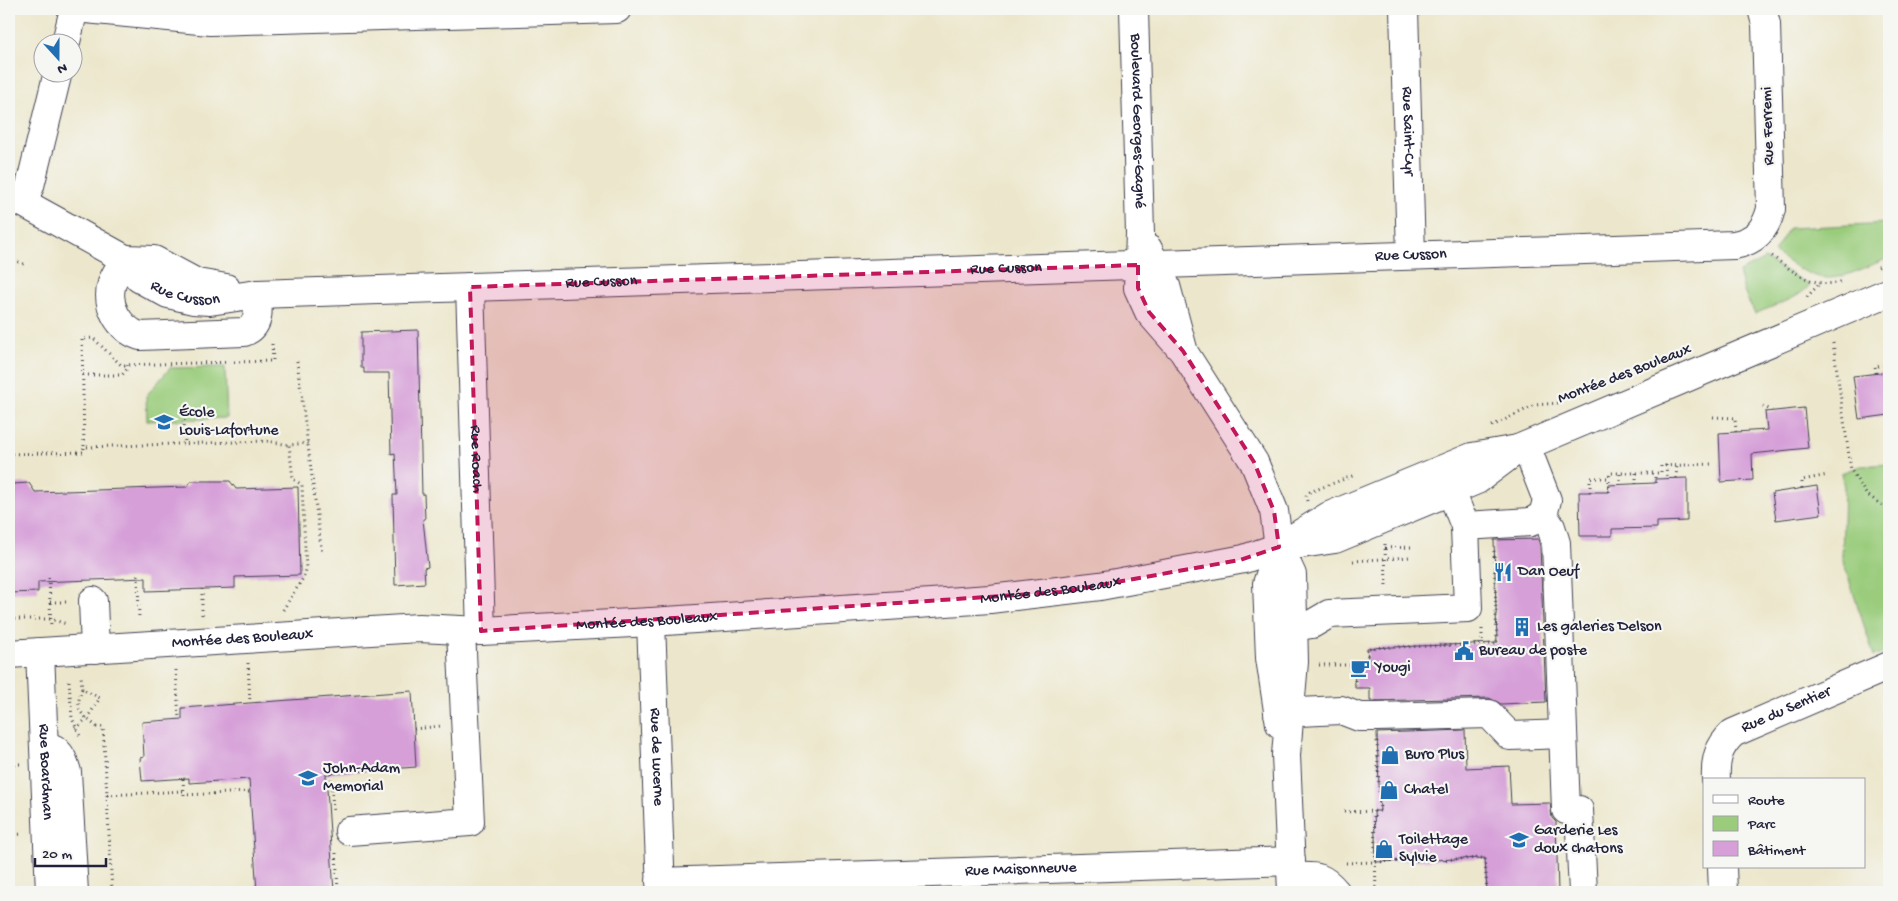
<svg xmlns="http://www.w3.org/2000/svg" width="1898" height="901" font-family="'Gochi Hand',sans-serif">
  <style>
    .green { fill: #9acc7b; stroke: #5e775b }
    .building { fill: #d69fd8 }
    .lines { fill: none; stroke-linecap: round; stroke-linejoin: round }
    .minor-casing { stroke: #404051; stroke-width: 30 }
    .path { stroke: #404051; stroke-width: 3; stroke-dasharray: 1 4; stroke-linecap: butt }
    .minor { stroke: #fff; stroke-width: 28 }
    .marked { fill: #c2185b; fill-opacity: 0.2; stroke: #c2185b; stroke-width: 4; stroke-dasharray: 10 6; stroke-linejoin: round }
    .labels { text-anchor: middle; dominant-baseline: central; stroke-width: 4.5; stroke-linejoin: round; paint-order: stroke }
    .street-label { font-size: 16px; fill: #22223b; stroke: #f6f6f2 }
    .poi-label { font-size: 16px; fill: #22223b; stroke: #f6f6f2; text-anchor: start }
  </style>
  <rect width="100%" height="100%" fill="#f6f6f2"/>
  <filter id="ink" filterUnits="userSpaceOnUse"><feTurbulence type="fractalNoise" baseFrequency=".02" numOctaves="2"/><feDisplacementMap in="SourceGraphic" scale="10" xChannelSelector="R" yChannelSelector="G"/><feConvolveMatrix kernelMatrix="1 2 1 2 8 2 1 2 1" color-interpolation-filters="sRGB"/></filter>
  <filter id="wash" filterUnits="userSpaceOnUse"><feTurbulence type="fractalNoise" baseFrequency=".0096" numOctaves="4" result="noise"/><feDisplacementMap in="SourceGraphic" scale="20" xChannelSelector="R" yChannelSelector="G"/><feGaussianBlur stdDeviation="1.12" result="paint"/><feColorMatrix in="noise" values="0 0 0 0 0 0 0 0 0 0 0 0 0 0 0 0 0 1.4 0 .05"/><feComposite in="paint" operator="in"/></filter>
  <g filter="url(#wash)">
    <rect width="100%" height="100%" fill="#ece7cc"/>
    <g class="green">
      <path d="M1889 223V258C1833 280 1827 291 1774 252L1789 228Z"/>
      <path d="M1765 259 1810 285C1796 301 1773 305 1755 314L1744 292 1739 272Z"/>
      <path d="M225 367 227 418 147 421 146 396 170 368Z"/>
      <path d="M1889 464V651L1874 656 1842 558 1844 487 1841 473 1861 466Z"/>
    </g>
    <g id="blocks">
      <g class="building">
        <path d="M418 330 422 494H424L425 519H423L428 567 424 568 425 583 395 585 393 495H397L395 453 391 454 389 373H364V368H361V332Z"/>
        <path d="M1889 372V415L1859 419 1853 376Z"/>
        <path d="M1804 408 1808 448 1752 454 1753 480 1721 482 1719 433 1767 430 1765 412Z"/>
        <path d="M1687 478V521L1657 522V528L1612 529V536H1580L1579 492H1609L1608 485 1655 483V479Z"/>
        <path d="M191 481H230L236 489 298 487 300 575 235 577V588L146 591V578L38 582V592L9 593V492L13 484 29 483 35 492 187 487Z"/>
        <path d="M1817 486 1821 514 1776 520 1772 493Z"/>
        <path d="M1538 539 1540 546 1546 702 1501 704 1489 698 1370 701V688H1355L1354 661 1368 660 1367 648 1497 643 1494 540Z"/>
        <path d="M412 691 416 767 326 774 334 892H257L249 779 189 783V778L142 781 140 758 144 757 142 722 182 719V708Z"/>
        <path d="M1465 730 1466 768 1509 766 1511 804 1550 803 1552 818 1556 822 1558 892H1487L1485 858 1376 862 1374 811H1380L1377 733Z"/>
      </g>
    </g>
  </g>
  <g filter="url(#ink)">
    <use href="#blocks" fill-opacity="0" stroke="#404051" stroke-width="1"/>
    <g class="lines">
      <g class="minor-casing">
        <g id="minor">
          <path d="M86 9 210 21 617 9"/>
          <path id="s1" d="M1134 9 1140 234 1138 288 1149 312 1183 351 1254 462 1274 511 1279 547 1292 575 1294 662 1286 755 1292 892"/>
          <path id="s2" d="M1404 9 1411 255"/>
          <path d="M66 42 74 9"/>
          <path id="s3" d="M9 195 125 259 139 278 168 294 193 300 210 301 257 294 1734 245C1756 241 1766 229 1771 209L1766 24 1762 9"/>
          <path d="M22 202 30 186 58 72"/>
          <path d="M1148 249 1166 286 1183 349"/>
          <path d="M125 259C121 267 114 275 112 283 105 305 119 329 140 336L244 332C261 326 258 308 257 294"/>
          <path d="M125 259 154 260 197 283 226 288"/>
          <path id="s4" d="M470 287 481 631"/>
          <path d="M1543 515 1551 527 1556 543 1566 810H1579L1583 892"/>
          <path d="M1465 526 1531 522 1543 515 1547 500 1526 446"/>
          <path d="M1288 546 1335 539 1477 480 1518 449 1889 292"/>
          <path d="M1279 547 1267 584 1270 658 1280 724"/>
          <path d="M93 601 95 649"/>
          <path id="s5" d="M651 622 661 892"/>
          <path d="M1293 627 1312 624 1329 614 1468 608 1465 526 1451 491"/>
          <path id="s6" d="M40 652 50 892"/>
          <path id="s7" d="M9 654 419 628 481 631 651 622 990 599 1100 586 1244 559 1279 547 1329 516 1472 457 1518 449"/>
          <path d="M1278 713 1341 710 1359 717H1377L1489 714 1510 736 1563 734"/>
          <path d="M44 745C59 748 63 758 67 772L74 892"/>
          <path id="s8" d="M1716 780C1715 760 1718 747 1733 733L1889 666"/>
          <path d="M349 831 470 822 461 631"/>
          <path d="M1722 867 1723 892"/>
          <path d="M1292 877C1315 877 1321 874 1336 892"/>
          <path id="s9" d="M660 882 1291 861"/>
        </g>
      </g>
      <g class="path">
        <path d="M1772 256C1792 271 1814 289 1840 282"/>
        <path d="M9 258 26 265"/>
        <path d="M1878 267 1889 262"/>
        <path d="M1807 297 1820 283"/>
        <path d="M1833 343 1851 470 1866 494 1889 510"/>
        <path d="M272 344 273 361 121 365 93 338 82 339 84 447 267 441 289 445"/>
        <path d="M297 361 322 554"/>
        <path d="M1876 373 1875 366 1889 365"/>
        <path d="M83 375H122L127 369V365"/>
        <path d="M1595 386 1613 379"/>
        <path d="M1763 406 1772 411"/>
        <path d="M1713 417 1735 418 1736 432"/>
        <path d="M184 420 185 444"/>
        <path d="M1492 426 1535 405 1558 403"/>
        <path d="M9 437V454L84 452V447"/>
        <path d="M1666 465 1667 478"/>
        <path d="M1620 474V484"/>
        <path d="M1676 478 1677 465"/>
        <path d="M1655 483V473"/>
        <path d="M1636 484V473"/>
        <path d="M1802 488V480L1828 475"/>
        <path d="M1590 492V478H1609L1610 473H1661V466L1711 464"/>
        <path d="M1609 492V478"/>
        <path d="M1307 501 1306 496 1310 492 1355 475"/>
        <path d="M1385 544 1386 586"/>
        <path d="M1385 548 1411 547"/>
        <path d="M1353 561 1410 557"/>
        <path d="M138 575 139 620"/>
        <path d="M49 578 51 627"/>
        <path d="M202 589V616"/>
        <path d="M50 602H68"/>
        <path d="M283 610 305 575 306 569 302 485 293 479 289 445 308 443"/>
        <path d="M9 619H50L67 624"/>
        <path d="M1482 629V644"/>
        <path d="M248 663 250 703"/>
        <path d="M1319 665H1354L1358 661 1368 660 1367 648 1497 644 1494 550"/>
        <path d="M1354 665 1355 683 1358 688"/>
        <path d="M176 670 179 719"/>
        <path d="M69 681 72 718 80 736"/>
        <path d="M82 689C74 710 81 714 97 727H103L107 795 184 791"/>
        <path d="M76 729 88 717 100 698 82 689 81 675"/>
        <path d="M414 729 441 726"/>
        <path d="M9 764H21"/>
        <path d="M331 774 333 812"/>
        <path d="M183 779 184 795 250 792"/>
        <path d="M107 795 112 892"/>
        <path d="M1374 811 1376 892"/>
        <path d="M1344 812 1380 811 1377 741"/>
        <path d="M9 835 23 834"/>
        <path d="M336 853 338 892"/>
        <path d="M1346 863 1485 858 1487 892"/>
      </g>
      <use href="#minor" class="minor"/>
    </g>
  </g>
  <path class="marked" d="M1138 265V288L1149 312 1183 351 1254 462 1274 511 1279 547 1240 560 1061 592 481 631 470 287Z"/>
  <defs>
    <g id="school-bare" transform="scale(1.5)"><path d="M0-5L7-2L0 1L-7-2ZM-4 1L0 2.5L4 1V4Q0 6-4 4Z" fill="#1f6fb2" stroke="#f6f6f2" stroke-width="2.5" paint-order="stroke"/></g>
    <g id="restaurant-bare" transform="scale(1.5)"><path d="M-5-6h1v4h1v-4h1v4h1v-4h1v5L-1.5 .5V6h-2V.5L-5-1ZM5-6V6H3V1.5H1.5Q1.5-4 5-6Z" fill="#1f6fb2" stroke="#f6f6f2" stroke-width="2.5" paint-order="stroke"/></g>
    <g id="building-bare" transform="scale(1.5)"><path d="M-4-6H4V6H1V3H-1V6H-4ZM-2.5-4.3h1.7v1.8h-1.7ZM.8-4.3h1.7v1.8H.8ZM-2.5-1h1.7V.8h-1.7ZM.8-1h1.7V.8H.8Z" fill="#1f6fb2" stroke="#f6f6f2" stroke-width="2.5" paint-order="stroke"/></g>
    <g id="civic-bare" transform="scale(1.5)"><path d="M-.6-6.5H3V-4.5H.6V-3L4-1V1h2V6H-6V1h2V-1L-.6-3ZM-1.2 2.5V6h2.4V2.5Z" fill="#1f6fb2" stroke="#f6f6f2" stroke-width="2.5" paint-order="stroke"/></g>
    <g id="cafe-bare" transform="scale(1.5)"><path d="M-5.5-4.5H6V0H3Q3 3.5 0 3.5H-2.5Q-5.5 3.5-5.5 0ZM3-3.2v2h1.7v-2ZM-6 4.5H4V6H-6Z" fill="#1f6fb2" stroke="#f6f6f2" stroke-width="2.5" paint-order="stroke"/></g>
    <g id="shop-bare" transform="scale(1.5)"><path d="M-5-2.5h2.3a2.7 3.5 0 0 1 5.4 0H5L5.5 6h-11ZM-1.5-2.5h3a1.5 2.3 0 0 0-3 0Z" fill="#1f6fb2" stroke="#f6f6f2" stroke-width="2.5" paint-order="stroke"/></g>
  </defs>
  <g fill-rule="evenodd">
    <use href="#school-bare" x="164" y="422"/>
    <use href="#restaurant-bare" x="1503" y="572"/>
    <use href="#building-bare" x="1522" y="627"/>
    <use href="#civic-bare" x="1464" y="651"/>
    <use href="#cafe-bare" x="1360" y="668"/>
    <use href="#shop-bare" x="1390" y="755"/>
    <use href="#school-bare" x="308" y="778"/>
    <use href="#shop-bare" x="1389" y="790"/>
    <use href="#school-bare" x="1519" y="840"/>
    <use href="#shop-bare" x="1384" y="849"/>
  </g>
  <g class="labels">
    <g class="street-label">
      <text stroke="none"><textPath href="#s1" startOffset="112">Boulevard Georges-Gagné</textPath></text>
      <text transform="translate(1769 126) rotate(-92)">Rue Ferremi</text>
      <text stroke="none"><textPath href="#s2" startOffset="122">Rue Saint-Cyr</textPath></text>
      <text stroke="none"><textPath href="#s3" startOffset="1434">Rue Cusson</textPath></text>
      <text stroke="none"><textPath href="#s3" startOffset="1029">Rue Cusson</textPath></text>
      <text stroke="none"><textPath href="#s3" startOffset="624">Rue Cusson</textPath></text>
      <text stroke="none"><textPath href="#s3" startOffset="206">Rue Cusson</textPath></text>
      <text transform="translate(1625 375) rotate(-21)">Montée des Bouleaux</text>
      <text stroke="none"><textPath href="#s4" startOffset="172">Rue Roach</textPath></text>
      <text stroke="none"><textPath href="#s7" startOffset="1044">Montée des Bouleaux</textPath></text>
      <text stroke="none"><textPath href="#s7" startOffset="639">Montée des Bouleaux</textPath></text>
      <text stroke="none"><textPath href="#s7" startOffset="234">Montée des Bouleaux</textPath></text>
      <text stroke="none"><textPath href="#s8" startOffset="110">Rue du Sentier</textPath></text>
      <text stroke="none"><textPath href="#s5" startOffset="135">Rue de Lucerne</textPath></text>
      <text stroke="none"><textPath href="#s6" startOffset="120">Rue Boardman</textPath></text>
      <text stroke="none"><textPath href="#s9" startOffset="361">Rue Maisonneuve</textPath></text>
    </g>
    <g class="poi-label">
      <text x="179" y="413">École<tspan x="179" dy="18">Louis-Lafortune</tspan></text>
      <text x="1518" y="572">Dan Oeuf</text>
      <text x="1537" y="627">Les galeries Delson</text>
      <text x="1479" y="651">Bureau de poste</text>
      <text x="1375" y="668">Yougi</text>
      <text x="1405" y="755">Buro Plus</text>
      <text x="323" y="769">John-Adam<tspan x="323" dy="18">Memorial</tspan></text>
      <text x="1404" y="790">Chatel</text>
      <text x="1534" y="831">Garderie Les<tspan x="1534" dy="18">doux chatons</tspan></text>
      <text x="1399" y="840">Toilettage<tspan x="1399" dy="18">Sylvie</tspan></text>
    </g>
  </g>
  <rect width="1898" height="901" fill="none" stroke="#f6f6f2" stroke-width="30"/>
  <rect x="1703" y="778" width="162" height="90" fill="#f6f6f2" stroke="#a1a1a9"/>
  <rect x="1713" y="795" width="25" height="8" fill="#ffffff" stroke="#a1a1a9"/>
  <text x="1748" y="804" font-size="15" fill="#22223b">Route</text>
  <rect x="1713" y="816" width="25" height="15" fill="#9acc7b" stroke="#a1a1a9"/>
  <text x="1748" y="828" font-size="15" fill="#22223b">Parc</text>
  <rect x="1713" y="841" width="25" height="15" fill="#d69fd8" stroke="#a1a1a9"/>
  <text x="1748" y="854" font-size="15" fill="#22223b">Bâtiment</text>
  <g transform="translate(58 58) rotate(159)"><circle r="24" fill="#f6f6f2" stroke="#a1a1a9"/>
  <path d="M0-4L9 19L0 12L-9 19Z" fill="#1f6fb2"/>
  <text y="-8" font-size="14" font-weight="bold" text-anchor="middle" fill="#22223b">N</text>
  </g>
  <path d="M35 858v8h71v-8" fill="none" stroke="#22223b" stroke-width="2.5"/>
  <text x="42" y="858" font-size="15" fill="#22223b" stroke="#f6f6f2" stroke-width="4" paint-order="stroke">20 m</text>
</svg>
